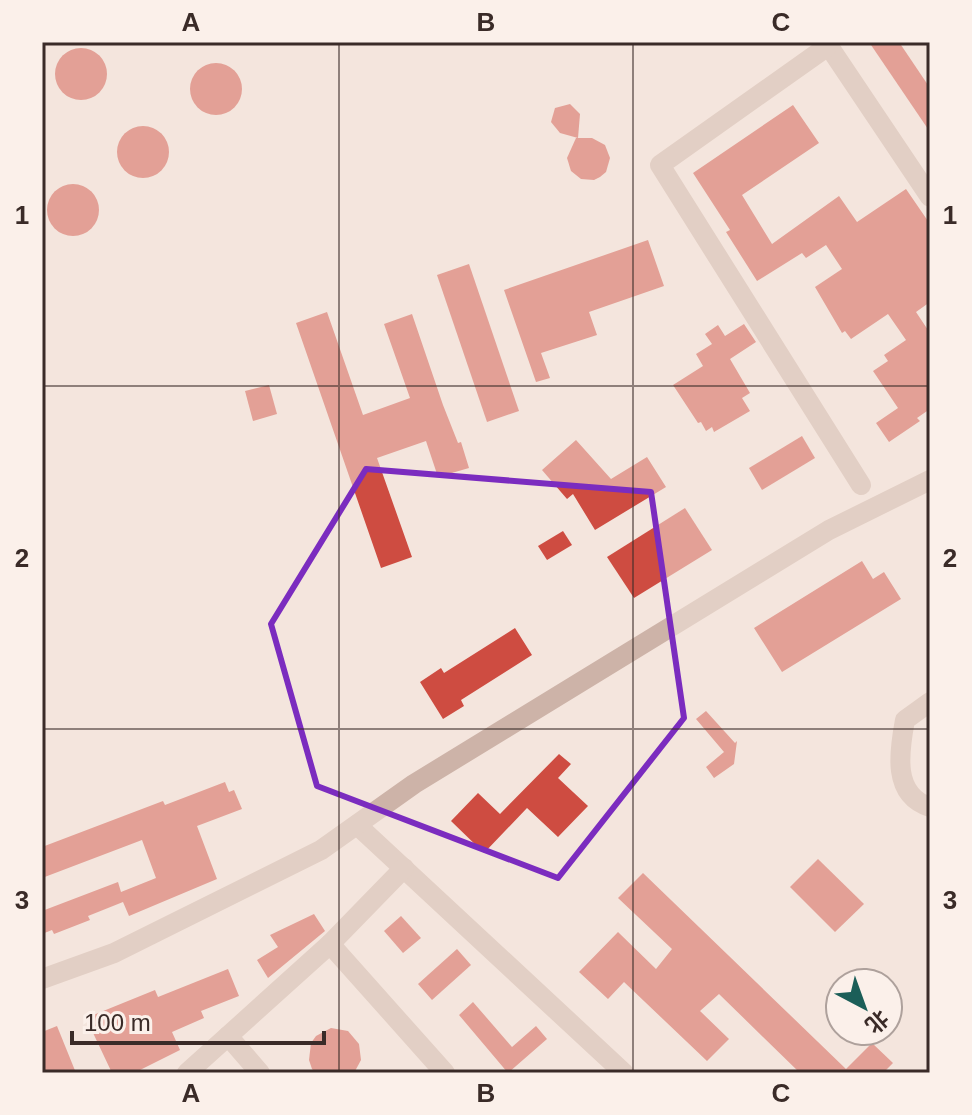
<svg xmlns="http://www.w3.org/2000/svg" width="972" height="1115" font-family="Arial,'Noto Sans SC',sans-serif">
  <style>
    .building { fill: #ce4c41 }
    .lines { fill: none; stroke-linecap: round; stroke-linejoin: round }
    .minor { stroke: #cdb3a8; stroke-width: 20 }
    .marked { fill: none; stroke: #7b2cbf; stroke-width: 6; stroke-linejoin: round }
    .grid { fill: none; stroke: #3a2b28; stroke-width: 2; stroke-opacity: 0.55 }
    .neatline { fill: none; stroke: #3a2b28; stroke-width: 3 }
    .grid-label { font-size: 26px; text-anchor: middle; font-weight: bold; fill: #3a2b28 }
  </style>
  <rect width="100%" height="100%" fill="#f4e5dd"/>
  <g class="building">
    <path d="M869 42H899L930 88V132Z"/>
    <circle cx="81" cy="74" r="26"/>
    <circle cx="216" cy="89" r="26"/>
    <path d="M570 104 580 114 578 138 560 133 551 122 555 108Z"/>
    <path d="M793 105 819 143 742 195 772 244 839 196 857 222 906 189 930 224V302L916 312 930 333V409L917 418 920 421 889 442 876 423 898 408 873 371 888 361 884 355 906 340 888 314 851 339 845 331 842 333 815 287 842 269 826 245 806 258 802 253 757 281 726 232 730 230 693 173Z"/>
    <circle cx="143" cy="152" r="26"/>
    <path d="M576 138H592L605 145 610 158 606 172 600 177 594 180 581 179 571 171 567 158Z"/>
    <circle cx="73" cy="210" r="26"/>
    <path d="M648 240 664 286 589 312 597 335 541 353 550 378 536 382 504 290Z"/>
    <path d="M469 264 519 411 487 422 437 275Z"/>
    <path d="M327 312 363 415 410 398 384 324 412 314 443 405 458 443 461 442 469 468 438 477 426 441 377 458 412 557 381 568 296 323Z"/>
    <path d="M744 324 756 342 730 359 750 393 742 398 750 411 714 432 712 427 706 431 701 422 698 423 673 385 703 366 696 354 712 344 705 334 718 325 725 336Z"/>
    <path d="M269 385 277 414 253 421 245 391Z"/>
    <path d="M802 436 815 458 762 490 749 468Z"/>
    <path d="M576 440 611 479 647 457 666 487 595 530 573 494 567 499 542 470Z"/>
    <path d="M685 508 712 550 634 598 607 557Z"/>
    <path d="M563 531 572 545 547 560 538 546Z"/>
    <path d="M862 561 873 579 884 572 901 599 782 672 754 628Z"/>
    <path d="M515 628 532 655 461 700 464 706 443 719 420 682 441 668 444 673Z"/>
    <path d="M706 711 735 743 737 741 734 764 714 778 706 767 724 752 696 719Z"/>
    <path d="M559 754 571 764 558 778 588 806 558 837 527 808 484 853 451 821 478 793 500 814Z"/>
    <path d="M225 782 229 792 234 790 242 809 197 826 217 879 129 916 123 902 88 916 90 920 54 934 52 930 42 934V911L118 882 121 892 156 878 142 840 42 878V847L163 801 165 805Z"/>
    <path d="M818 859 864 904 835 932 790 887Z"/>
    <path d="M643 873 846 1069 872 1043 893 1063 883 1073H800L719 994 700 1011 729 1039 707 1061 624 982 608 999 579 972 618 932 656 969 672 949 618 898Z"/>
    <path d="M314 914 325 931 268 978 257 960 278 947 270 935Z"/>
    <path d="M401 916 421 938 403 953 384 931Z"/>
    <path d="M457 949 471 965 432 1000 418 984Z"/>
    <path d="M228 969 239 996 201 1011 204 1018 172 1032 180 1050 134 1073H112L86 1018 155 990 158 997Z"/>
    <path d="M473 1002 512 1047 536 1026 547 1039 508 1073 459 1015Z"/>
    <path d="M57 1026 76 1073H42V1032Z"/>
    <path d="M331 1028 348 1031 359 1044 361 1060 354 1073H316L312 1069 309 1060 311 1043 316 1036Z"/>
  </g>
  <g class="lines">
    <g class="minor">
      <path d="M826 42 930 197"/>
      <path d="M828 46 660 165 861 485"/>
      <path d="M930 702 905 720C899 752 892 795 930 807"/>
      <path d="M357 825 624 1073"/>
      <path d="M330 944 445 1073"/>
      <path d="M42 979 114 953 321 850 414 784 829 530 930 480"/>
      <path d="M228 1036 260 1073"/>
      <path d="M187 1073 330 944 404 868"/>
    </g>
  </g>
  <path d="M0 0H972V1115H0ZM366 469 651 492 684 718 558 878 317 786 271 624Z" fill="#f4e5dd" fill-opacity=".55" fill-rule="evenodd"/>
  <path class="marked" d="M366 469 651 492 684 718 558 878 317 786 271 624Z"/>
  <path class="grid" d="M339 42V1073M633 42V1073M42 386H930M42 729H930"/>
  <rect width="972" height="1115" fill="none" stroke="#fbf0ea" stroke-width="88"/>
  <g transform="translate(864 1007) rotate(139)"><circle r="38" fill="#fbf0ea" stroke="#aea19c" stroke-width="2"/>
  <path d="M0-6L14 30L0 20L-14 30Z" fill="#1b5e58"/>
  <text y="-12" font-size="22" font-weight="bold" text-anchor="middle" fill="#3a2b28">北</text>
  </g>
  <path d="M72 1031v12h252v-12" fill="none" stroke="#3a2b28" stroke-width="4"/>
  <text x="84" y="1031" font-size="24" fill="#3a2b28" stroke="#fbf0ea" stroke-width="6" paint-order="stroke">100 m</text>
  <rect x="44" y="44" width="884" height="1027" class="neatline"/>
  <g class="grid-label">
    <text x="191" y="31">A</text>
    <text x="486" y="31">B</text>
    <text x="781" y="31">C</text>
    <text x="22" y="224">1</text>
    <text x="950" y="224">1</text>
    <text x="22" y="567">2</text>
    <text x="950" y="567">2</text>
    <text x="22" y="909">3</text>
    <text x="950" y="909">3</text>
    <text x="191" y="1102">A</text>
    <text x="486" y="1102">B</text>
    <text x="781" y="1102">C</text>
  </g>
</svg>
